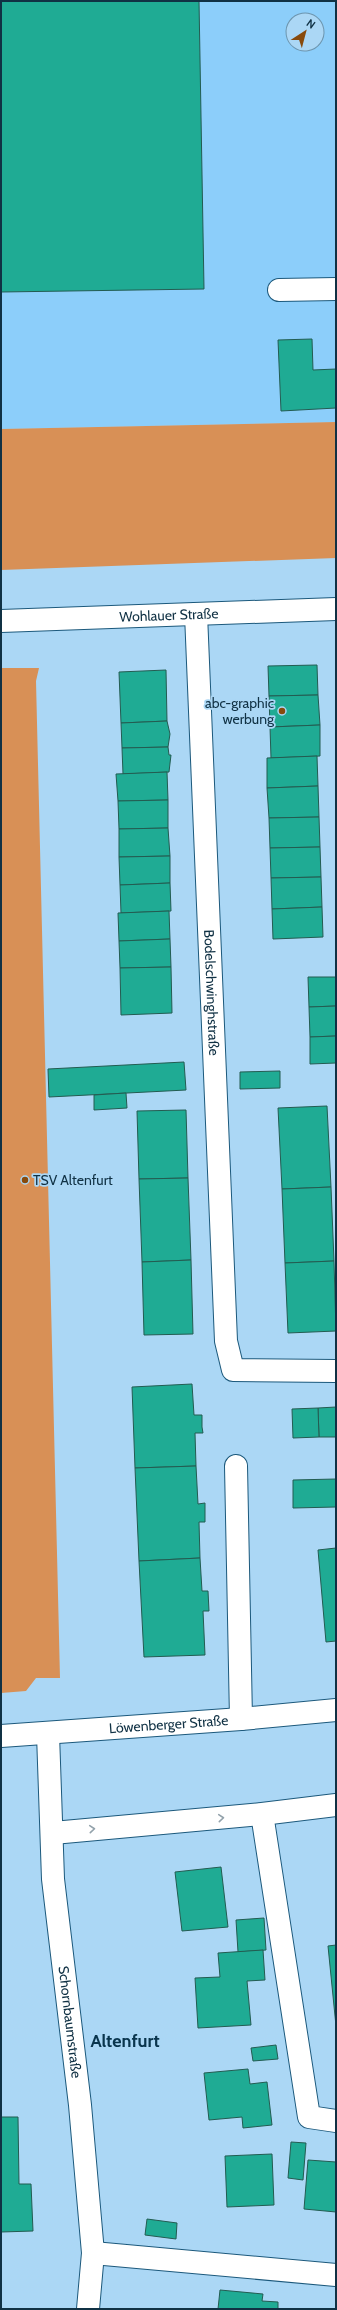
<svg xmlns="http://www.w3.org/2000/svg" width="337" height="2310" font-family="Cabin,sans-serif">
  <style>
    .built { fill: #8ccefa; fill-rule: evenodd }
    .green { fill: #d89056 }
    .building { fill: #1fab94; stroke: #235c51 }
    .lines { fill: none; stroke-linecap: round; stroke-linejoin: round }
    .minor-casing { stroke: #1c597c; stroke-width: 24 }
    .minor { stroke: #fff; stroke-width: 22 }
    .oneway { stroke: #93a2ab }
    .poi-dot { fill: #884a0c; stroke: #abd7f5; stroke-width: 1.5 }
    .labels { text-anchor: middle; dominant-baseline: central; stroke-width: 3.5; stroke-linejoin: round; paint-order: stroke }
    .street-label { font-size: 14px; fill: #103144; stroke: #abd7f5 }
    .poi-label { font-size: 14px; fill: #103144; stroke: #abd7f5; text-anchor: end }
    .district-label { font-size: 18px; font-weight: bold; fill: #09354d; stroke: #abd7f5 }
  </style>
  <rect width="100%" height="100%" fill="#abd7f5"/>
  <path class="built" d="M1 1H336V422L1 429ZM293 20H317V44H293Z"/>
  <g class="green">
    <path d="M336 422V558L1 570V429Z"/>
    <path d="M1 668H39L36 681 60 1678H36L26 1691 1 1693Z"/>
  </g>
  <g class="building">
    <path d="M1 1H199L204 289 1 292Z"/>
    <path d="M312 339 313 370 336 369V408L281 411 278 340Z"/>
    <path d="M317 665 318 695 269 696 268 666Z"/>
    <path d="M166 670 167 721 121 723 119 672Z"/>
    <path d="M318 695 320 725 270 727 269 696Z"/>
    <path d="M167 721 170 734 168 747 122 748 121 723Z"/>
    <path d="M320 725V756L271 758 270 727Z"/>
    <path d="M168 747 169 755H171L169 772 123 774 122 748Z"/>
    <path d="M317 756 318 786 267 788V758Z"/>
    <path d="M167 772 168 800 118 801 116 774Z"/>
    <path d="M318 786 319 817 269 818 267 788Z"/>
    <path d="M168 800V828L119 829 118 801Z"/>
    <path d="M319 817 320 847 270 848 269 818Z"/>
    <path d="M168 828 170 856 119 857V829Z"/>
    <path d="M320 847 321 877 271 878 270 848Z"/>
    <path d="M170 856V883L120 885 119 857Z"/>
    <path d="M321 877 322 907 272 909 271 878Z"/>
    <path d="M170 883 171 911 121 913 120 885Z"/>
    <path d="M322 907 323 937 273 939 272 909Z"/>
    <path d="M169 911 170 939 119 941 118 913Z"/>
    <path d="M170 939 171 967 120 968 119 941Z"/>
    <path d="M171 967 172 1013 121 1015 120 968Z"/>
    <path d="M308 977H336V1006L309 1007Z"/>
    <path d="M336 1006V1036L310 1037 309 1007Z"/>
    <path d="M336 1036V1063L310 1064V1037Z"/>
    <path d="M184 1062 186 1090 49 1097 48 1069Z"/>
    <path d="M280 1071V1088L240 1089V1072Z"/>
    <path d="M126 1093 127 1108 94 1110V1095Z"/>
    <path d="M327 1106 331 1187 282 1189 278 1108Z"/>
    <path d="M186 1110 188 1178 139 1179 137 1111Z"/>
    <path d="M188 1178 191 1260 142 1262 139 1179Z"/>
    <path d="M331 1187 334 1261 285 1263 282 1189Z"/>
    <path d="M191 1260 193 1334 144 1335 142 1262Z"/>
    <path d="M334 1261 336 1331 288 1333 285 1263Z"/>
    <path d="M192 1384 194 1415H202V1427L203 1433H195L196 1466 135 1468 132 1387Z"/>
    <path d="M336 1407V1437H319L318 1408Z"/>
    <path d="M318 1408 319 1437 293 1438 292 1409Z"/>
    <path d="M196 1466 198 1504 205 1503V1522H199L200 1558 139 1561 135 1468Z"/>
    <path d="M336 1479V1507L293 1508V1480Z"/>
    <path d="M336 1548V1641L326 1642 318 1550Z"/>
    <path d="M200 1558 202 1591H208L209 1611H203L205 1655 144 1657 139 1561Z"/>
    <path d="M221 1867 228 1927 182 1931 175 1872Z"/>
    <path d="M264 1918 266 1950 238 1952 236 1920Z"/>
    <path d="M336 1945V2026L328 1946Z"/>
    <path d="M263 1950 265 1980 247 1981 251 2025 198 2028 195 1978 220 1977 218 1953Z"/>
    <path d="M276 2045 278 2059 253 2061 251 2048Z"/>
    <path d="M248 2069 250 2084 267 2082 272 2125 243 2128 242 2117 209 2120 204 2073Z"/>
    <path d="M1 2117H18L19 2184H31L33 2231 1 2232Z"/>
    <path d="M291 2142 306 2143 303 2180 288 2178Z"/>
    <path d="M272 2154 274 2205 227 2207 225 2156Z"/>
    <path d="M308 2160 336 2162V2212L304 2209Z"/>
    <path d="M147 2219 177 2223 176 2239 145 2235Z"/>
    <path d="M220 2290 263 2294 262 2301 278 2302V2309H218Z"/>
  </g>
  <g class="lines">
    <g class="minor-casing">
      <g id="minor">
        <path d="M279 290 336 289"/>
        <path id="s1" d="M196 614 226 1341 233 1370 336 1371"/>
        <path id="s2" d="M1 621 336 609"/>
        <path d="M236 1466 241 1719"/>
        <path id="s3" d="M48 1734 53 1879 80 2105 93 2253 88 2309"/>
        <path id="s4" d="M1 1736 241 1719 336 1710"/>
        <path d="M262 1814 309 2117 336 2121"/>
        <path d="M53 1833 262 1814 336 1805"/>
        <path d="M93 2253 336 2275"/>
      </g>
    </g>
    <use href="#minor" class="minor"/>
  </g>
  <defs><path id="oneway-chevron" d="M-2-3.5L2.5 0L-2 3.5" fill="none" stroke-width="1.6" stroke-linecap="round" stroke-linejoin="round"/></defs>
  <g class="oneway">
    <use href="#oneway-chevron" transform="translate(221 1818) rotate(-5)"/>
    <use href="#oneway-chevron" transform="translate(92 1829) rotate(-5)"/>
  </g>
  <g class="poi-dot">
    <circle cx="282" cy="711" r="4"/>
    <circle cx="25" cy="1180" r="4"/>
  </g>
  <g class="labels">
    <g class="street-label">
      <text stroke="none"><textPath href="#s2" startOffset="168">Wohlauer Straße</textPath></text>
      <text stroke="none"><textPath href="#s1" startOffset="379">Bodelschwinghstraße</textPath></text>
      <text stroke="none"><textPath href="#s4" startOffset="168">Löwenberger Straße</textPath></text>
      <text stroke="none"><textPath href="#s3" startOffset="289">Schornbaumstraße</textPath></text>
    </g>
    <g class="poi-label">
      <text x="274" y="703">abc-graphic<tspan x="274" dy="16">werbung</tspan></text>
      <text x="33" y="1180" text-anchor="start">TSV Altenfurt</text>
    </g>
    <g class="district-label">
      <text x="125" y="2041">Altenfurt</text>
    </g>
  </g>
  <rect width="337" height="2310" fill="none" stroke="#103144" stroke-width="4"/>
  <g transform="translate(305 32) rotate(36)"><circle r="19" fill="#abd7f5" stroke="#6d95ae"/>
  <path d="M0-3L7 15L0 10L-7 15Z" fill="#884a0c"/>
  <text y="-6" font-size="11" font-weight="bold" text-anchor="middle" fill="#103144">N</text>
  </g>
</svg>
